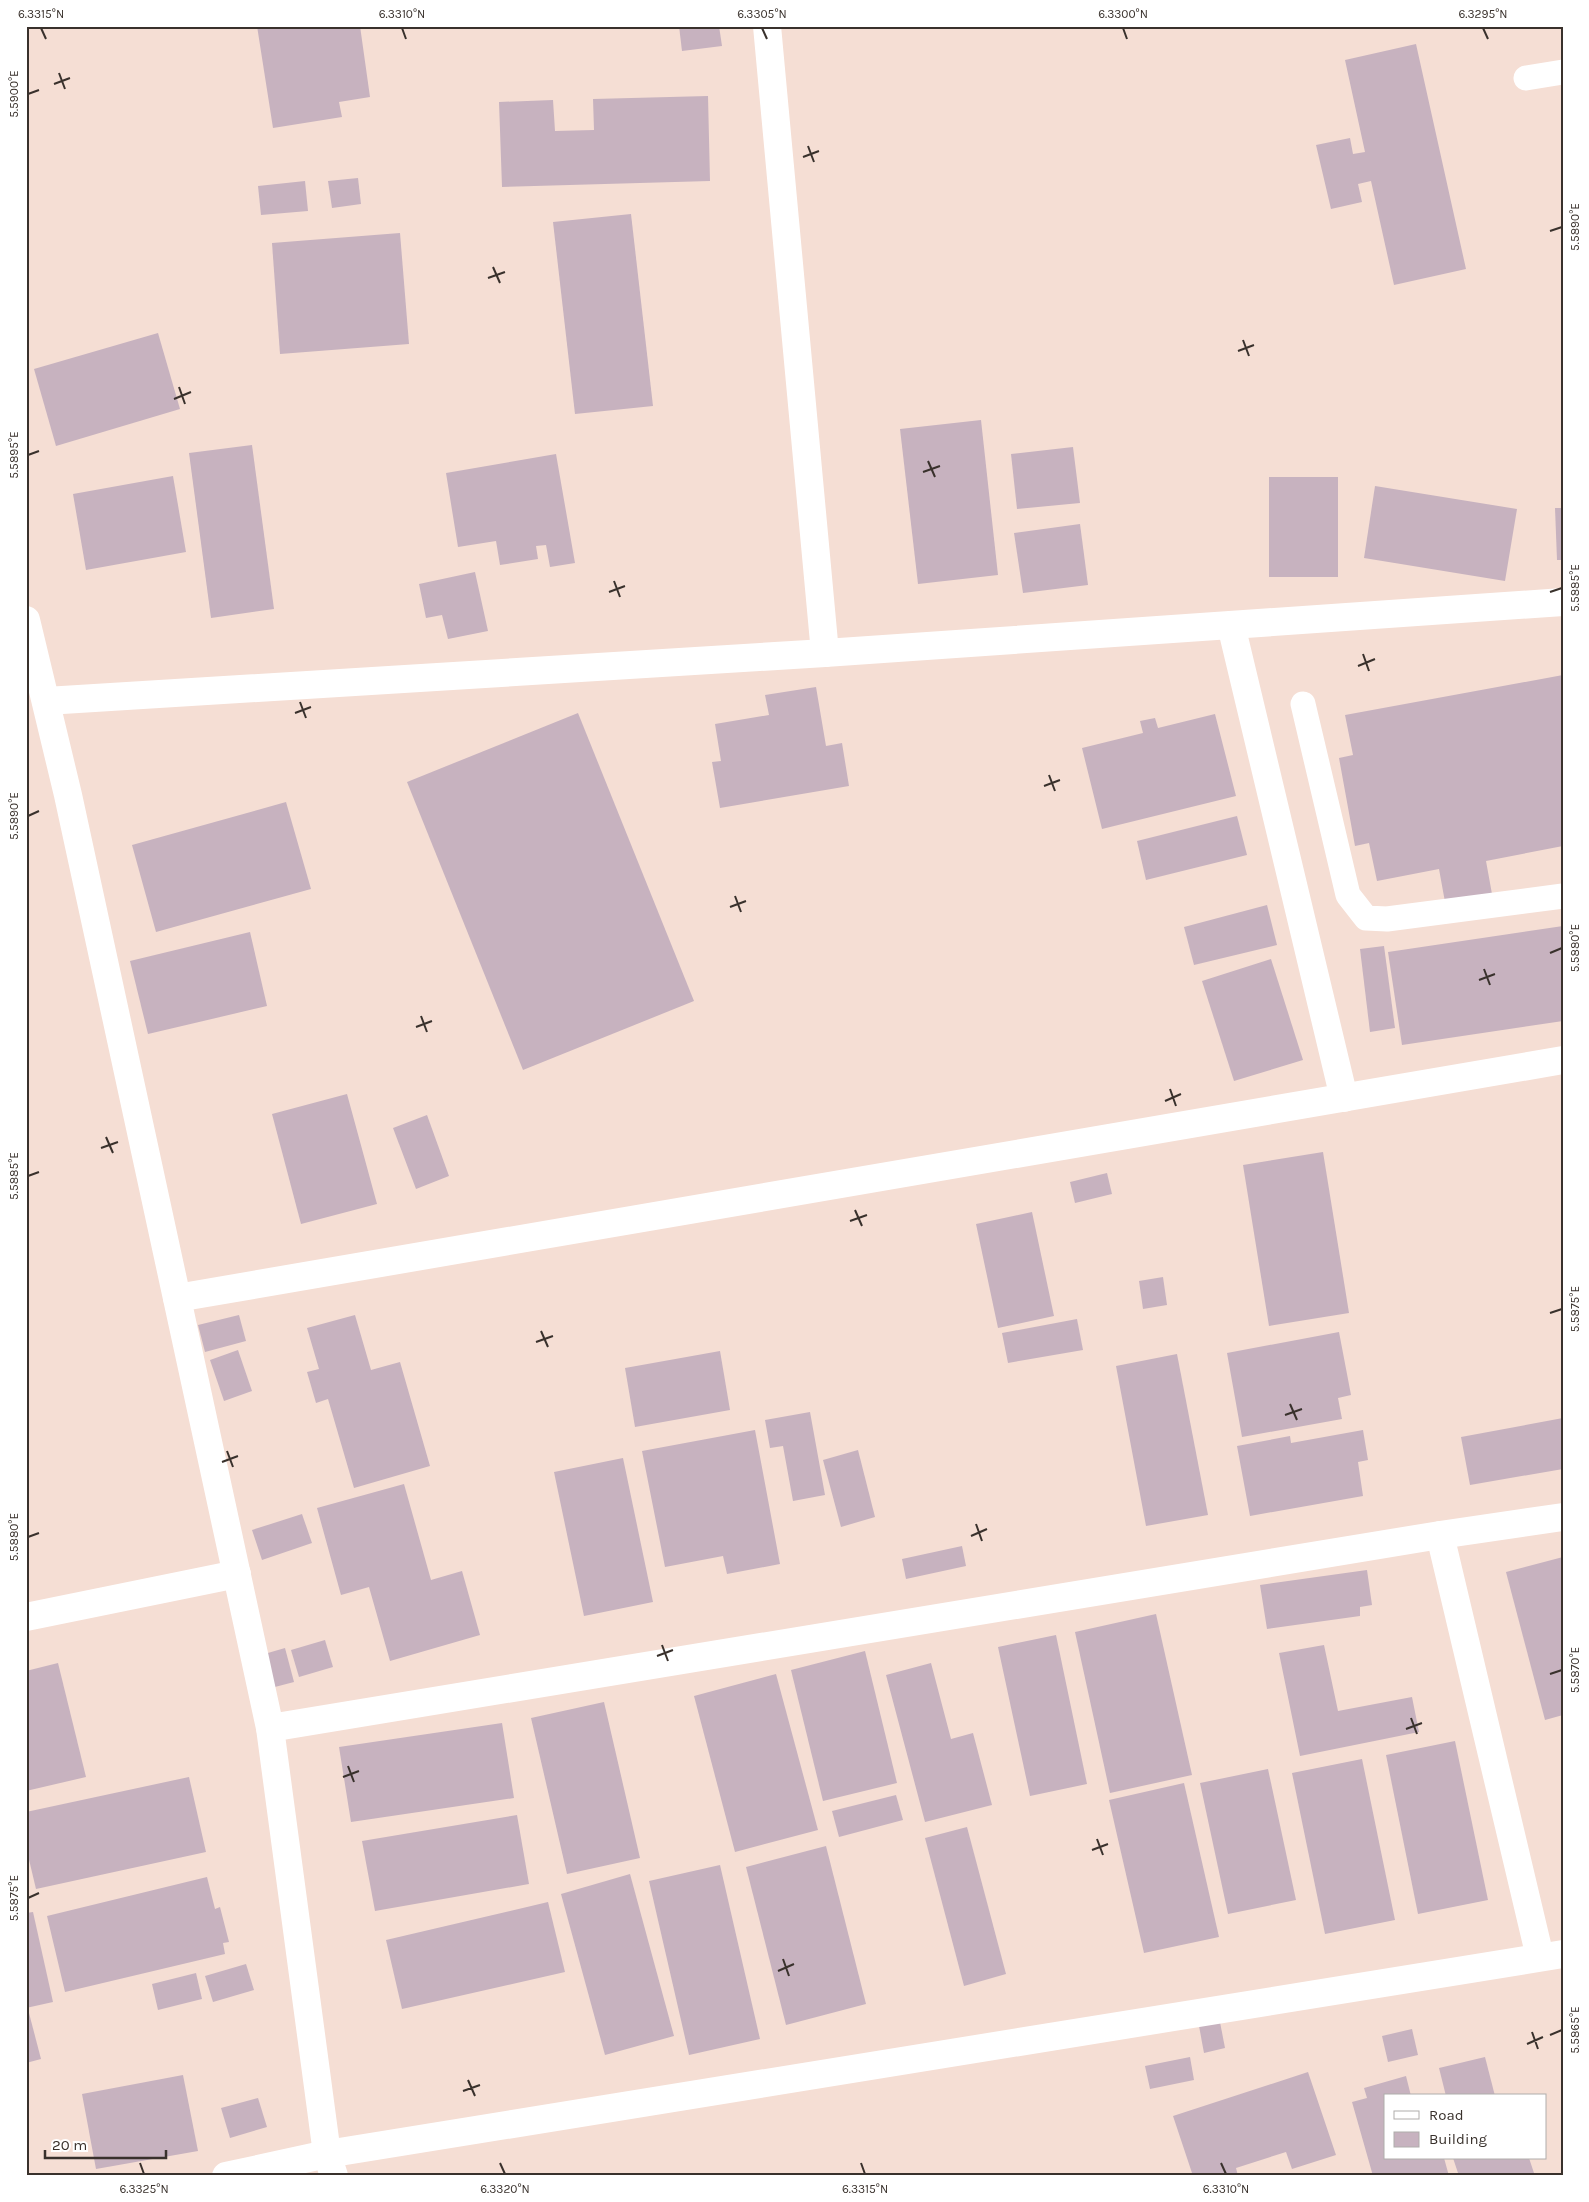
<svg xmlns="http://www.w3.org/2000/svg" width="1589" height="2202" font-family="Karla,sans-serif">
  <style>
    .building { fill: #c7b2bf }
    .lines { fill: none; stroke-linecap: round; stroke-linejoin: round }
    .service { stroke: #fff; stroke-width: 25 }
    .minor { stroke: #fff; stroke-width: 28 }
    .ticks { fill: none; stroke: #39312c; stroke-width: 2 }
    .neatline { fill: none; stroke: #39312c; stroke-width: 2 }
    .ticks-label { font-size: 12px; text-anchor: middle; fill: #39312c }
  </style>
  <rect width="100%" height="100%" fill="#f5ded4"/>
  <g class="building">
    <path d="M257 26H360L370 97 339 102 342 117 273 128Z"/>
    <path d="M679 26H719L722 46 682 51Z"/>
    <path d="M1416 44 1466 269 1394 285 1371 181 1358 184 1362 202 1331 209 1316 145 1350 138 1353 154 1365 152 1345 60Z"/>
    <path d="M708 96 710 181 502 187 499 102 553 100 555 131 594 130 593 99Z"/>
    <path d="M358 178 361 204 332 208 328 181Z"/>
    <path d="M305 181 308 211 261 215 258 186Z"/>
    <path d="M631 214 653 406 575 414 553 222Z"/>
    <path d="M400 233 409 344 280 354 272 243Z"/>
    <path d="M158 333 180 409 56 446 34 369Z"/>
    <path d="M981 420 998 575 918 584 900 429Z"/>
    <path d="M252 445 274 609 211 618 189 453Z"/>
    <path d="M1073 447 1080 503 1017 509 1011 454Z"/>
    <path d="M556 454 575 563 550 567 546 545 536 546 538 559 500 565 496 541 458 547 446 473Z"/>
    <path d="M173 476 186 552 86 570 73 494Z"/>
    <rect x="1269" y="477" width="69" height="100"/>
    <path d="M1375 486 1517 509 1505 581 1364 558Z"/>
    <path d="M1555 508H1563V560H1557Z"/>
    <path d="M1080 524 1088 585 1023 593 1014 533Z"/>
    <path d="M475 572 488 631 448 639 442 615 426 618 419 584Z"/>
    <path d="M1563 675V846L1486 861 1492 894 1445 902 1439 869 1377 881 1369 843 1355 846 1339 758 1353 755 1345 715Z"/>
    <path d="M816 687 826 746 842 743 849 786 720 808 712 762 721 761 715 724 769 715 765 695Z"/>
    <path d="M578 713 694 1001 523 1070 407 782Z"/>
    <path d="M1215 714 1236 796 1102 829 1082 748 1143 733 1140 721 1155 718 1158 728Z"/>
    <path d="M286 802 311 889 156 932 132 845Z"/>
    <path d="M1237 816 1247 855 1146 880 1137 841Z"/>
    <path d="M1267 905 1277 945 1194 965 1184 927Z"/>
    <path d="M1563 926V1021L1402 1045 1388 952Z"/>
    <path d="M250 932 267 1006 148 1034 130 961Z"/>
    <path d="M1384 946 1395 1028 1370 1032 1360 949Z"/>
    <path d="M1271 959 1303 1060 1234 1081 1202 981Z"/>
    <path d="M347 1094 377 1204 301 1224 272 1114Z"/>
    <path d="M427 1115 449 1176 416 1189 393 1128Z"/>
    <path d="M1323 1152 1349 1313 1269 1326 1243 1165Z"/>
    <path d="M1107 1173 1112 1194 1075 1203 1070 1182Z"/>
    <path d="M1032 1212 1054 1316 998 1328 976 1224Z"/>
    <path d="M1163 1277 1167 1305 1143 1309 1139 1281Z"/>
    <path d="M239 1315 246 1341 205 1352 198 1325Z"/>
    <path d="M355 1315 371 1370 400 1362 430 1466 354 1488 328 1399 316 1403 307 1372 319 1369 307 1328Z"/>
    <path d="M1077 1319 1083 1350 1008 1363 1002 1333Z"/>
    <path d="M1339 1332 1351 1395 1338 1398 1342 1419 1242 1437 1227 1353Z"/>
    <path d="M238 1350 252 1391 224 1401 210 1360Z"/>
    <path d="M720 1351 730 1410 635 1427 625 1368Z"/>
    <path d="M1177 1354 1208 1515 1146 1526 1116 1366Z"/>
    <path d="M810 1412 825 1495 793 1501 783 1446 770 1448 765 1420Z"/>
    <path d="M1563 1418V1469L1470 1485 1461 1437Z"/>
    <path d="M755 1430 780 1564 727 1574 723 1556 665 1567 642 1451Z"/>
    <path d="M1363 1430 1368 1460 1358 1462 1363 1496 1250 1516 1237 1446 1290 1436 1291 1443Z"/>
    <path d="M858 1450 875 1517 841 1527 823 1460Z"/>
    <path d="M623 1458 653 1602 584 1616 554 1472Z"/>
    <path d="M404 1484 431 1580 462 1571 480 1635 390 1661 369 1587 341 1595 317 1508Z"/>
    <path d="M302 1514 312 1543 262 1560 252 1530Z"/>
    <path d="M962 1546 966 1566 906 1579 902 1559Z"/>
    <path d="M1563 1557V1715L1545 1720 1506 1572Z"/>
    <path d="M1367 1570 1372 1605 1360 1607V1616L1267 1629 1260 1585Z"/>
    <path d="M1156 1614 1192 1775 1110 1793 1075 1632Z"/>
    <path d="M1056 1635 1087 1784 1030 1796 998 1647Z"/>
    <path d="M325 1640 333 1667 299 1677 291 1650Z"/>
    <path d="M1324 1645 1338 1711 1412 1697 1419 1732 1300 1756 1279 1653Z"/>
    <path d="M285 1648 294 1682 271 1688 261 1655Z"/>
    <path d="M865 1651 897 1783 823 1801 791 1670Z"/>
    <path d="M58 1663 86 1777 26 1791V1671Z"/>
    <path d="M931 1663 951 1739 973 1733 992 1805 925 1822 886 1675Z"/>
    <path d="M776 1674 818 1830 735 1852 694 1696Z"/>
    <path d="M604 1702 640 1858 567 1874 531 1718Z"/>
    <path d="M502 1723 514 1798 351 1822 339 1747Z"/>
    <path d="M1455 1741 1488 1900 1418 1914 1386 1755Z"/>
    <path d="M1362 1759 1395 1920 1325 1934 1292 1773Z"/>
    <path d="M1268 1769 1296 1900 1228 1914 1200 1783Z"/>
    <path d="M189 1777 206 1852 36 1889 26 1847V1812Z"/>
    <path d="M1184 1783 1219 1937 1144 1953 1109 1800Z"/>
    <path d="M896 1795 903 1820 839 1837 832 1811Z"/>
    <path d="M517 1815 529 1884 375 1911 362 1841Z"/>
    <path d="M967 1827 1006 1974 964 1986 925 1838Z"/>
    <path d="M826 1846 866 2004 786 2025 746 1867Z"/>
    <path d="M720 1865 760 2039 689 2055 649 1881Z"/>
    <path d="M630 1874 674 2036 605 2055 561 1894Z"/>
    <path d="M207 1877 215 1909 220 1907 229 1942 223 1943 225 1954 65 1992 47 1916Z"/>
    <path d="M548 1902 565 1972 402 2009 386 1940Z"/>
    <path d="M33 1912 53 2002 26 2008V1913Z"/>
    <path d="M246 1964 254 1990 213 2002 205 1976Z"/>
    <path d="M196 1973 202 1999 158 2010 152 1984Z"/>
    <path d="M29 2013 41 2059 26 2063V2014Z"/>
    <path d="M1220 2022 1225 2048 1204 2053 1199 2026Z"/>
    <path d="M1412 2029 1418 2055 1388 2062 1382 2036Z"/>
    <path d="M1190 2057 1194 2080 1150 2089 1145 2066Z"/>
    <path d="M1485 2057 1495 2096H1446L1439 2068Z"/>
    <path d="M1308 2072 1336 2155 1292 2169 1286 2152 1236 2168 1238 2176H1193L1173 2116Z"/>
    <path d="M183 2075 198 2151 96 2169 82 2094Z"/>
    <path d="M1406 2076 1411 2096H1385V2158H1444L1449 2176H1373L1352 2102 1367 2098 1364 2088Z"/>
    <path d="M258 2098 267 2127 230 2138 221 2108Z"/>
    <path d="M1453 2158H1529L1535 2176H1459Z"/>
  </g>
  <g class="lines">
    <g class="service">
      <path d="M1526 78 1563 72"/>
      <path d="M1303 704 1348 895 1366 918 1387 919 1563 896"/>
    </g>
    <g class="minor">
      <path d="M767 26 825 653"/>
      <path d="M26 620 68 795 270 1728 327 2154 334 2176"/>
      <path d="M1231 625 1344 1098"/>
      <path d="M46 701 825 653 1563 602"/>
      <path d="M177 1298 1563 1060"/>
      <path d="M1440 1535 1540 1957"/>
      <path d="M26 1617 237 1574"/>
      <path d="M270 1728 1440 1535 1563 1517"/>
      <path d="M226 2176 327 2154 1563 1954"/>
    </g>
  </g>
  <path class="ticks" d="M41 28 46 39M402 28 406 39M762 28 767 39M1123 28 1127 39M1483 28 1488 39M59 73 65 89M54 84 70 78M28 94 39 90M808 146 814 162M803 157 819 151M1550 231 1562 227M493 267 500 283M488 278 505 272M1243 340 1249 356M1238 351 1254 345M179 387 185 404M174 399 191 392M28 455 39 451M928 461 935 477M923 472 940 466M614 581 620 597M609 592 625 586M1550 592 1562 588M1363 654 1369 671M1358 666 1375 659M300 702 306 718M295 713 311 707M1049 775 1055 791M1044 786 1060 780M28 816 39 811M735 896 741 912M730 907 746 901M1550 953 1562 948M1484 969 1490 985M1479 980 1495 974M421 1016 427 1032M416 1027 432 1021M1170 1089 1176 1106M1165 1101 1181 1094M106 1137 113 1153M101 1148 118 1142M28 1176 39 1172M855 1210 862 1226M850 1221 867 1215M1550 1313 1562 1309M541 1331 548 1347M536 1342 553 1336M1290 1404 1297 1420M1285 1415 1302 1409M227 1451 233 1467M222 1462 238 1456M976 1524 982 1541M971 1536 987 1529M28 1537 39 1533M662 1645 668 1661M657 1656 673 1650M1550 1674 1562 1670M1411 1718 1417 1734M1406 1729 1422 1723M348 1766 354 1782M343 1777 359 1771M1097 1839 1103 1855M1092 1850 1108 1844M28 1898 39 1893M783 1959 789 1976M778 1971 794 1964M1532 2032 1538 2049M1550 2035 1562 2030M1527 2044 1543 2037M468 2080 475 2096M463 2091 480 2085M140 2163 144 2174M500 2163 505 2174M861 2163 865 2174M1221 2163 1226 2174"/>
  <rect width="1589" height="2202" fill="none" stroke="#ffffff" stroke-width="55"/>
  <rect x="1384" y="2094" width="162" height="65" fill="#ffffff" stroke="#b0adab"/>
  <rect x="1394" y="2111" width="25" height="8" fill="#ffffff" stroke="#b0adab"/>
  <text x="1429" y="2120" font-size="15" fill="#39312c">Road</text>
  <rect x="1394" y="2132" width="25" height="15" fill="#c7b2bf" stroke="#b0adab"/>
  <text x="1429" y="2144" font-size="15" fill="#39312c">Building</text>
  <path d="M45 2150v8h121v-8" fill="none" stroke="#39312c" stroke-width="2.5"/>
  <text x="52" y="2150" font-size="15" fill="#39312c" stroke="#ffffff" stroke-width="4" paint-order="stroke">20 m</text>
  <rect x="28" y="28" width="1534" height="2146" class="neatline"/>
  <g class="ticks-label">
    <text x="41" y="18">6.3315°N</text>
    <text x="402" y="18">6.3310°N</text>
    <text x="762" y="18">6.3305°N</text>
    <text x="1123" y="18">6.3300°N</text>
    <text x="1483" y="18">6.3295°N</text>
    <text transform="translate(14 94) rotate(-90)" y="4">5.5900°E</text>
    <text transform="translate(1575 227) rotate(-90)" y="4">5.5890°E</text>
    <text transform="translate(14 455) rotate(-90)" y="4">5.5895°E</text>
    <text transform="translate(1575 588) rotate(-90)" y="4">5.5885°E</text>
    <text transform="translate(14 816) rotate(-90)" y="4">5.5890°E</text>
    <text transform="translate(1575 948) rotate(-90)" y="4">5.5880°E</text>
    <text transform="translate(14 1176) rotate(-90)" y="4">5.5885°E</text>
    <text transform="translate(1575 1309) rotate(-90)" y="4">5.5875°E</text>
    <text transform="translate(14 1537) rotate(-90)" y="4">5.5880°E</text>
    <text transform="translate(1575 1670) rotate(-90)" y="4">5.5870°E</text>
    <text transform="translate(14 1898) rotate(-90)" y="4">5.5875°E</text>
    <text transform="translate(1575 2030) rotate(-90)" y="4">5.5865°E</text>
    <text x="144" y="2193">6.3325°N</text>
    <text x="505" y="2193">6.3320°N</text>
    <text x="865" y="2193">6.3315°N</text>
    <text x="1226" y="2193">6.3310°N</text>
  </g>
</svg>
